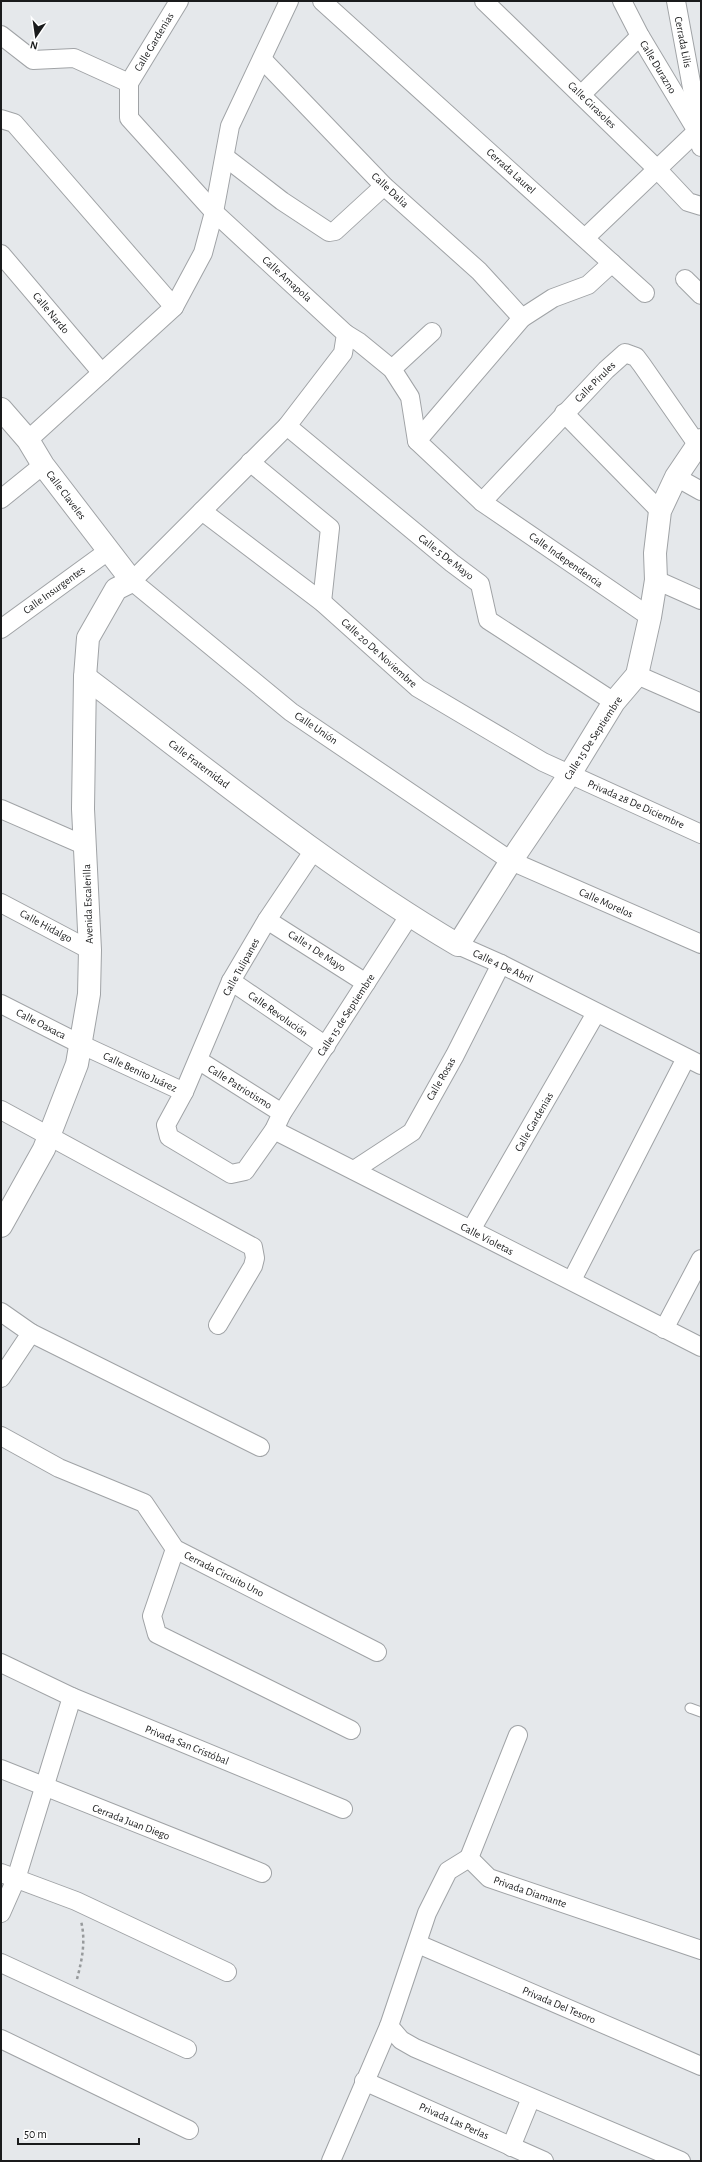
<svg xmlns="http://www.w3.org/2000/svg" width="702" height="2162" font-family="'Alegreya Sans',sans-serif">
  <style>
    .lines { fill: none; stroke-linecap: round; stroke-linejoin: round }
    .service-casing { stroke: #a0a3a6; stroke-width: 11 }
    .minor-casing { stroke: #a0a3a6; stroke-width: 20 }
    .tertiary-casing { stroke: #a0a3a6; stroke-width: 24 }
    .secondary-casing { stroke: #a0a3a6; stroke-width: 24 }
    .path { stroke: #979a9c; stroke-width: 2.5; stroke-dasharray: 3 3; stroke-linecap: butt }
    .service { stroke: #fff; stroke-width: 9 }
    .minor { stroke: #fff; stroke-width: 18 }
    .tertiary { stroke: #fff; stroke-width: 22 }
    .secondary { stroke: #fff; stroke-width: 22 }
    .labels { text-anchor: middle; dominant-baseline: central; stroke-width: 3; stroke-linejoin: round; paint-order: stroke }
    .street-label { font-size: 11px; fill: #1a1b1c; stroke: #fff }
  </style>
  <rect width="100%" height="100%" fill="#e5e8eb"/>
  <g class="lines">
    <g class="service-casing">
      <path id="service" d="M690 1708 701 1712"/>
    </g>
    <g class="minor-casing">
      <g id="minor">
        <path d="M322 1 645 293"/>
        <path d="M484 1 657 169 688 202 701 206"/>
        <path d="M622 1 640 36 697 131 701 147"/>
        <path d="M676 1 697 115V127"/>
        <path d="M1 35 33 60 74 58 129 83"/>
        <path d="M262 59 384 186 479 271 522 318"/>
        <path d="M129 83V118L214 212 346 334 343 353 287 426 132 581 291 712 511 861 701 944"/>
        <path d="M129 83 179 1"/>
        <path d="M581 95 640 36"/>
        <path d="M1 119 14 123 174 307"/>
        <path d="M225 157 282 201 329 232 335 231 384 186"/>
        <path d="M585 238 697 131"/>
        <path d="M1 254 102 373"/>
        <path d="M685 279 701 295"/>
        <path d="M346 334 359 342 392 369 410 397 417 441 482 502 650 617"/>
        <path d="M392 369 432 332"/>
        <path d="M564 413 660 511"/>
        <path d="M287 426 452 563 480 584 488 620 614 702"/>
        <path d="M28 440 174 307 203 253 214 212 230 126 289 1"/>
        <path d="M417 441 522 318 553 298 588 285 612 263"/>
        <path d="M250 462 330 528 322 602"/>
        <path d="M676 477 701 491"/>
        <path d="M1 499 43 465"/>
        <path d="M482 502 606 370 625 353 636 357 642 365 697 444"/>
        <path d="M202 511 322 602 418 688 543 762 701 834"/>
        <path d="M656 580 701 600"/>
        <path d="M1 629 108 551"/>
        <path d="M637 675 701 703"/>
        <path d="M1 809 86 846"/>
        <path d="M314 850 267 920 231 981 184 1092 166 1125 169 1137 231 1174 245 1171 274 1130 282 1113 409 916"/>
        <path d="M1 903 90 950"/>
        <path d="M267 920 366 983"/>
        <path d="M458 945 501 964 701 1065"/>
        <path d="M231 981 326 1046"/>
        <path d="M1 1004 80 1044 184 1092"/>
        <path d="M198 1060 282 1113"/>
        <path d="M1 1110 253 1247 255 1258 253 1266 218 1325"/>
        <path d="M274 1130 701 1347"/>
        <path d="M354 1170 412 1132 455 1055 501 964"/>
        <path d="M471 1230 596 1013"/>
        <path d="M572 1280 686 1058"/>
        <path d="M1 1312 31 1333 1 1378"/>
        <path d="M664 1329 701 1259"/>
        <path d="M31 1333 260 1447"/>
        <path d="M1 1436 59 1468 144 1503 175 1549 377 1652"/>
        <path d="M175 1549 152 1616 157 1634 351 1730"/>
        <path d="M1 1663 72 1697 343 1809"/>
        <path d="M1 1769 262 1873"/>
        <path d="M469 1858 448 1871 427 1913 389 2026 401 2040 415 2048 681 2161"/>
        <path d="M469 1858 489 1878 701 1950"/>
        <path d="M469 1858 518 1735"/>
        <path d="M1 1873 76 1901 227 1972"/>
        <path d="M1 1913 16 1879 72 1697"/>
        <path d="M418 1944 701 2066"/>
        <path d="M1 1963 187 2049"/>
        <path d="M1 2039 189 2130"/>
        <path d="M364 2081 544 2161"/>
        <path d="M511 2147 531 2098"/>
        <path d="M331 2161 389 2026"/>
      </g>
    </g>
    <g class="tertiary-casing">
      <path id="tertiary" d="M85 677C207 769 326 867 458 945L511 861 570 774 614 702 637 675 650 617 656 580 655 553 660 511 676 477 701 440"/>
    </g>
    <g class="secondary-casing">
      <path id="secondary" d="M1 409 28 440 43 465 132 581 116 589 88 638 85 677 83 809 90 950 89 994 77 1064 44 1149 1 1226"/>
    </g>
    <path class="path" d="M77 1979C82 1960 86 1941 81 1921"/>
    <use href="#service" class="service"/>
    <use href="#minor" class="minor"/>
    <use href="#tertiary" class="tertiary"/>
    <use href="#secondary" class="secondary"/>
  </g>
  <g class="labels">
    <g class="street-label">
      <text transform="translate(154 42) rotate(-59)">Calle Gardenias</text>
      <text transform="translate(683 42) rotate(79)">Cerrada Lilis</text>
      <text transform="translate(658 67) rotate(59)">Calle Durazno</text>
      <text transform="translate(592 105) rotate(44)">Calle Girasoles</text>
      <text transform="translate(511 171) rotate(42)">Cerrada Laurel</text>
      <text transform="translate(390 190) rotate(43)">Calle Dalia</text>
      <text transform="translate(287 279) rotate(42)">Calle Amapola</text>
      <text transform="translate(51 313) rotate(50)">Calle Nardo</text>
      <text transform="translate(595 382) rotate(-45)">Calle Pirules</text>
      <text transform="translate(66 495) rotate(53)">Calle Claveles</text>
      <text transform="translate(446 557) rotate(38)">Calle 5 De Mayo</text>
      <text transform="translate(566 560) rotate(35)">Calle Independencia</text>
      <text transform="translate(54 590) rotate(-36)">Calle Insurgentes</text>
      <text transform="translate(379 653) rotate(42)">Calle 20 De Noviembre</text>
      <text transform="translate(316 728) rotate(34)">Calle Unión</text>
      <text transform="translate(593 738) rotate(-57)">Calle 15 De Septiembre</text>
      <text transform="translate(199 764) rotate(37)">Calle Fraternidad</text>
      <text transform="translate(636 804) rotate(24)">Privada 28 De Diciembre</text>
      <text transform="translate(606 903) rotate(24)">Calle Morelos</text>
      <text transform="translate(88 904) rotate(-92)">Avenida Escalerilla</text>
      <text transform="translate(46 926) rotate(28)">Calle Hidalgo</text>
      <text transform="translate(317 951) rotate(33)">Calle 1 De Mayo</text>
      <text transform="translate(503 966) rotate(25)">Calle 4 De Abril</text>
      <text transform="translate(241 967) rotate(-61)">Calle Tulipanes</text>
      <text transform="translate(278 1014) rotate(35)">Calle Revolución</text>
      <text transform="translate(346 1015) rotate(-57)">Calle 15 de Septiembre</text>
      <text transform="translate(41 1024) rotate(27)">Calle Oaxaca</text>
      <text transform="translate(140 1072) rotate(25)">Calle Benito Juárez</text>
      <text transform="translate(441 1079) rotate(-60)">Calle Rosas</text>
      <text transform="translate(240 1087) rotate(32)">Calle Patriotismo</text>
      <text transform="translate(534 1122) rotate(-60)">Calle Gardenias</text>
      <text transform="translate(487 1239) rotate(27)">Calle Violetas</text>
      <text transform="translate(224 1574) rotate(27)">Cerrada Circuito Uno</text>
      <text transform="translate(187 1745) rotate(22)">Privada San Cristóbal</text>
      <text transform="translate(131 1822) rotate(21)">Cerrada Juan Diego</text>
      <text transform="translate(530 1892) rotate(19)">Privada Diamante</text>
      <text transform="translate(559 2005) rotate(23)">Privada Del Tesoro</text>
      <text transform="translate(454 2121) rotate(24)">Privada Las Perlas</text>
    </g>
  </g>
  <rect width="702" height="2162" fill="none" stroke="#1a1b1c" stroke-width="4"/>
  <g transform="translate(36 36) rotate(193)" stroke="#ffffff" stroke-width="3" paint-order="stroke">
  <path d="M0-3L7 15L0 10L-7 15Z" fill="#1a1b1c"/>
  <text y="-6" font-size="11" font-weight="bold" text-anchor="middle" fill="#1a1b1c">N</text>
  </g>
  <path d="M18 2138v6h121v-6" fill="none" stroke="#1a1b1c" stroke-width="2"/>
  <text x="24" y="2138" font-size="12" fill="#1a1b1c" stroke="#ffffff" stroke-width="3" paint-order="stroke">50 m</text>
</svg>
